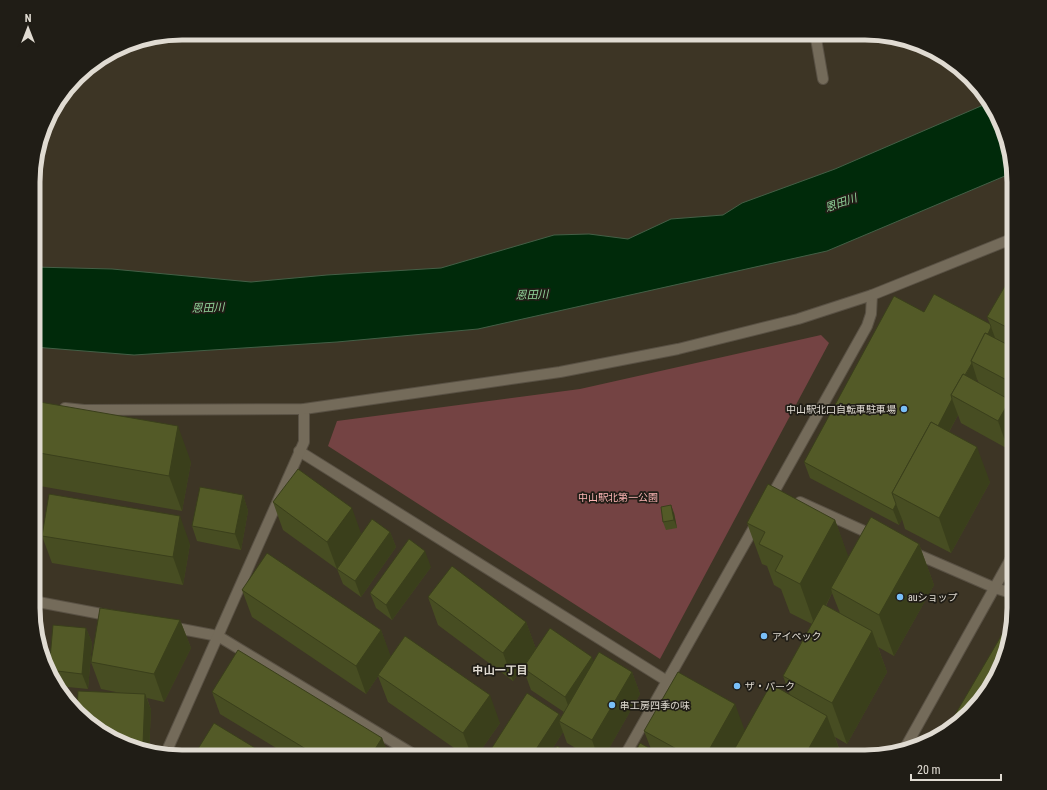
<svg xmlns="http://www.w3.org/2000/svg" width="1047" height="790" font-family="'Roboto Condensed','Noto Sans JP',sans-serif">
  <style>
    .green { fill: #744343 }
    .water { fill: #002a0a; stroke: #435f46 }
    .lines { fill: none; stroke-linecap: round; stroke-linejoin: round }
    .service-casing { stroke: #595144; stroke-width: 12 }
    .minor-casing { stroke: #595144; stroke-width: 12 }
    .tertiary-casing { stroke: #595144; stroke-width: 12 }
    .service { stroke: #746b5a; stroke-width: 10 }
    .minor { stroke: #746b5a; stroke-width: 10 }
    .tertiary { stroke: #746b5a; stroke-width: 10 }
    .wall { fill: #474d22; fill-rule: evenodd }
    .shaded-wall { fill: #3a3f1b }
    .building { fill: #535a27; stroke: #3a3f1b }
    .poi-dot { fill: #79bff8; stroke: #201d16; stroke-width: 1.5 }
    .labels { text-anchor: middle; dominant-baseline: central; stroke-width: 3.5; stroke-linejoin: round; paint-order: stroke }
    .poi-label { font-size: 10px; fill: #e0dbd2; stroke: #201d16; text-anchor: start }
    .park-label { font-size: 10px; fill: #fcb5b5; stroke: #201d16 }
    .water-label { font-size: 11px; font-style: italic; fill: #93d59c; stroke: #201d16 }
    .neighbourhood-label { font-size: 11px; font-weight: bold; fill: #e0dbd2; stroke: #201d16 }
    .rim { fill: none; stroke: #e0dbd2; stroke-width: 5 }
  </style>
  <rect width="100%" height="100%" fill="#3d3525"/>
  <path class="green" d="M821 335 829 343 660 659 328 446 337 421 580 389Z"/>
  <path class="water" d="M988 103 999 116 1012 173 827 251 478 329 337 342 134 355 34 347V267L112 269 251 282 327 275 441 268 554 235 589 234 628 239 671 219 723 215 742 203 835 169Z"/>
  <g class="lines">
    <g class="service-casing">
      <path id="service" d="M815 33 823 79"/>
    </g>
    <g class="minor-casing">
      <g id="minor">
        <path d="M299 451 667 681"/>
        <path d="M770 499 867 326 871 314 872 295"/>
        <path d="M800 502 875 536"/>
        <path d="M912 552 995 588"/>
        <path d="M33 601 112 616"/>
        <path d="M171 627 218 636 418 757"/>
        <path d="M165 755 304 442V409"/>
        <path d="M624 757 757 522"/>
      </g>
    </g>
    <g class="tertiary-casing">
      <g id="tertiary">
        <path d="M65 408 84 410 304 409 560 372 678 349 798 319 872 295 1014 238"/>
        <path d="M995 588 1014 594"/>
        <path d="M905 748 1014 553"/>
      </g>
    </g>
    <use href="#service" class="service"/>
    <use href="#minor" class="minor"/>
    <use href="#tertiary" class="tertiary"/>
  </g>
  <g class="wall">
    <path d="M1014 290V406L1011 404 1014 411V439L1008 449 961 423 958 415 949 432 990 482 951 553 905 529 902 519 899 525 810 478 804 462 990 324 987 317ZM977 379 979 383 976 381Z"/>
    <path d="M34 401 191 462 182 511 34 485Z"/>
    <path d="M243 495 248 511 241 550 197 541 192 526Z"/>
    <path d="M273 502 362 534 390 532 396 547 361 597 343 584 337 569 283 530Z"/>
    <path d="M674 513 677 528 666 530 663 522Z"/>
    <path d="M835 520 848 557 919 544 934 585 894 656 878 647 887 672 847 744 835 737 842 757H633L651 749 644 731H745L790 695 783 676 812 624 790 613 781 589 774 585 767 566 762 564 747 523ZM832 593 840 613 826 606Z"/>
    <path d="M42 536 190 544 183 585 52 563Z"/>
    <path d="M431 567 392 620 376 608 370 593Z"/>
    <path d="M242 590 381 630 390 656 500 723 476 757H467L388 702 378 676 366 694 252 617Z"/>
    <path d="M428 597 526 622 536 649 594 661 632 672 640 694 604 757H591L567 743 563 732 547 757 559 714 561 718 564 712 531 690 523 668 530 658 513 681 438 625Z"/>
    <path d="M180 620 191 648 164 702 147 698 151 710 149 751 125 746 84 720 121 693 101 689 91 662Z"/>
    <path d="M86 628 92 643 88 689 58 686 51 678 49 670Z"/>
    <path d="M212 692 382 738 389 757H291L220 714Z"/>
  </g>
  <g class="shaded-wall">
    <path d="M991 327 997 343 973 362Z"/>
    <path d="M972 363 977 379 965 403 954 397Z"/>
    <path d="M952 399 958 415 910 503 900 497Z"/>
    <path d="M1010 400 1014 411V439L1008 449 998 421Z"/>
    <path d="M178 426 191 462 182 511 169 476Z"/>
    <path d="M977 447 990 482 951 553 939 518Z"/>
    <path d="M243 495 248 511 241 550 235 534Z"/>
    <path d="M896 504 902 519 899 525 893 510Z"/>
    <path d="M671 505 674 513 677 528 674 520Z"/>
    <path d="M352 508 362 536 337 569 327 542Z"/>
    <path d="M180 516 190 544 183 585 173 557Z"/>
    <path d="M835 520 850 561 831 588 832 593 815 626 800 584Z"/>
    <path d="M390 532 396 547 361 597 355 581Z"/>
    <path d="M919 544 934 585 894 656 879 615Z"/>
    <path d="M425 551 431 567 392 620 386 605Z"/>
    <path d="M180 620 191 648 164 702 154 674Z"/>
    <path d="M526 622 536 649 513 681 503 653Z"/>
    <path d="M86 628 92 643 88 689 82 674Z"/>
    <path d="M381 630 391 657 378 675V676L366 694 356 666Z"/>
    <path d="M872 631 887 672 847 744 832 703Z"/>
    <path d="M592 657 600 679 573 719 565 697Z"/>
    <path d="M632 672 640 694 604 757H598L592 740Z"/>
    <path d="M145 694 151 710 149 751 145 750 143 744Z"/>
    <path d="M490 695 500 723 476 757H472L463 733Z"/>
    <path d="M735 704 748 739 738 757H705Z"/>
    <path d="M559 714 563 723 559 721 563 732 547 757H531Z"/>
    <path d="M827 716 842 757H804Z"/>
    <path d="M382 738 389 757H370Z"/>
  </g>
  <g class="building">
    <path d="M1005 286 1014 290V331L987 317Z"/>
    <path d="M934 294 990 324 991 327 988 334 985 333 971 361 972 363 965 375 963 374 951 395 952 399 938 426 931 422 892 493 896 504 893 510 804 462 894 296 924 312Z"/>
    <path d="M985 333 1014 348V384L971 361Z"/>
    <path d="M963 374 1010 400 998 421 951 395Z"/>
    <path d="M34 401 178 426 169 476 34 452Z"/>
    <path d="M931 422 977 447 939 518 892 493Z"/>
    <path d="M298 469 352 508 327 542 273 502Z"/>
    <path d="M768 484 835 520 800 584 775 571 783 556 759 544 765 532 747 523Z"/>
    <path d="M200 487 243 495 235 534 192 526Z"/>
    <path d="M49 494 180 516 173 557 42 536Z"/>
    <path d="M671 505 674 520 663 522 661 507Z"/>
    <path d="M871 517 919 544 879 615 831 588Z"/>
    <path d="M372 519 390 532 355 581 337 569Z"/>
    <path d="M409 539 425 551 386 605 370 593Z"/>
    <path d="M267 553 381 630 356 666 242 590Z"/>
    <path d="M452 566 526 622 503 653 428 597Z"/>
    <path d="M823 604 872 631 832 703 783 676Z"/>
    <path d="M100 608 180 620 154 674 91 662Z"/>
    <path d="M53 625 86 628 82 674 49 670Z"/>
    <path d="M550 628 592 657 565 697 523 668Z"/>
    <path d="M1004 631 1010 635 1003 665 977 706 951 726 949 725Z"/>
    <path d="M405 636 490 695 463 733 378 675Z"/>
    <path d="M238 650 382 738 370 757H319L212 692Z"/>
    <path d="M599 652 632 672 592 740 559 721Z"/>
    <path d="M678 672 735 704 705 757H691L644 731Z"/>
    <path d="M771 684 827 716 804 757H730Z"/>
    <path d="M78 691 145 694 143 744H122L84 720 77 712Z"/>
    <path d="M527 693 559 714 531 757H486Z"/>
    <path d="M214 723 270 757H193Z"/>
    <path d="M937 734 939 735 934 739Z"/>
    <path d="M640 743 665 757H633Z"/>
    <path d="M557 746 574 757H551Z"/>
  </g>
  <g class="poi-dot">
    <circle cx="904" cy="409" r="4"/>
    <circle cx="900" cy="597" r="4"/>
    <circle cx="764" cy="636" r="4"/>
    <circle cx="737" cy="686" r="4"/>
    <circle cx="612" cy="705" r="4"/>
  </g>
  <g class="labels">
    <g class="poi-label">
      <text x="896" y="409" text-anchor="end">中山駅北口自転車駐車場</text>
      <text x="908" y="597">auショップ</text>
      <text x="772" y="636">アイペック</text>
      <text x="745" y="686">ザ・パーク</text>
      <text x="620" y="705">串工房四季の味</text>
    </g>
    <g class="park-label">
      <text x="618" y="497">中山駅北第一公園</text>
    </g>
    <g class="water-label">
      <text transform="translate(841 203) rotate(-19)">恩田川</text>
      <text transform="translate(532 295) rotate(-2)">恩田川</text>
      <text transform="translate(208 308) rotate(-2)">恩田川</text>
    </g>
    <g class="neighbourhood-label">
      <text x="500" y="670">中山一丁目</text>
    </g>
  </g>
  <path d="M0 0H1047V790H0ZM182 40H865A142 142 0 0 1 1007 182V608A142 142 0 0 1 865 750H182A142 142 0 0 1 40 608V182A142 142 0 0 1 182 40Z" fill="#201d16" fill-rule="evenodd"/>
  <path class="rim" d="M182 40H865A142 142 0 0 1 1007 182V608A142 142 0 0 1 865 750H182A142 142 0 0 1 40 608V182A142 142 0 0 1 182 40Z"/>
  <g transform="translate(28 28)" stroke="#201d16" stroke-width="3" paint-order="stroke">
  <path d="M0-3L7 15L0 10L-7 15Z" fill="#e0dbd2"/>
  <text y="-6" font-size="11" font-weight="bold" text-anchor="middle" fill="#e0dbd2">N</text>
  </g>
  <path d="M911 774v6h90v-6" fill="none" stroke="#e0dbd2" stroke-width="2"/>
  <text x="917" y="774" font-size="12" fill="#e0dbd2" stroke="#201d16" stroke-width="3" paint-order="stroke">20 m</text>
</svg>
